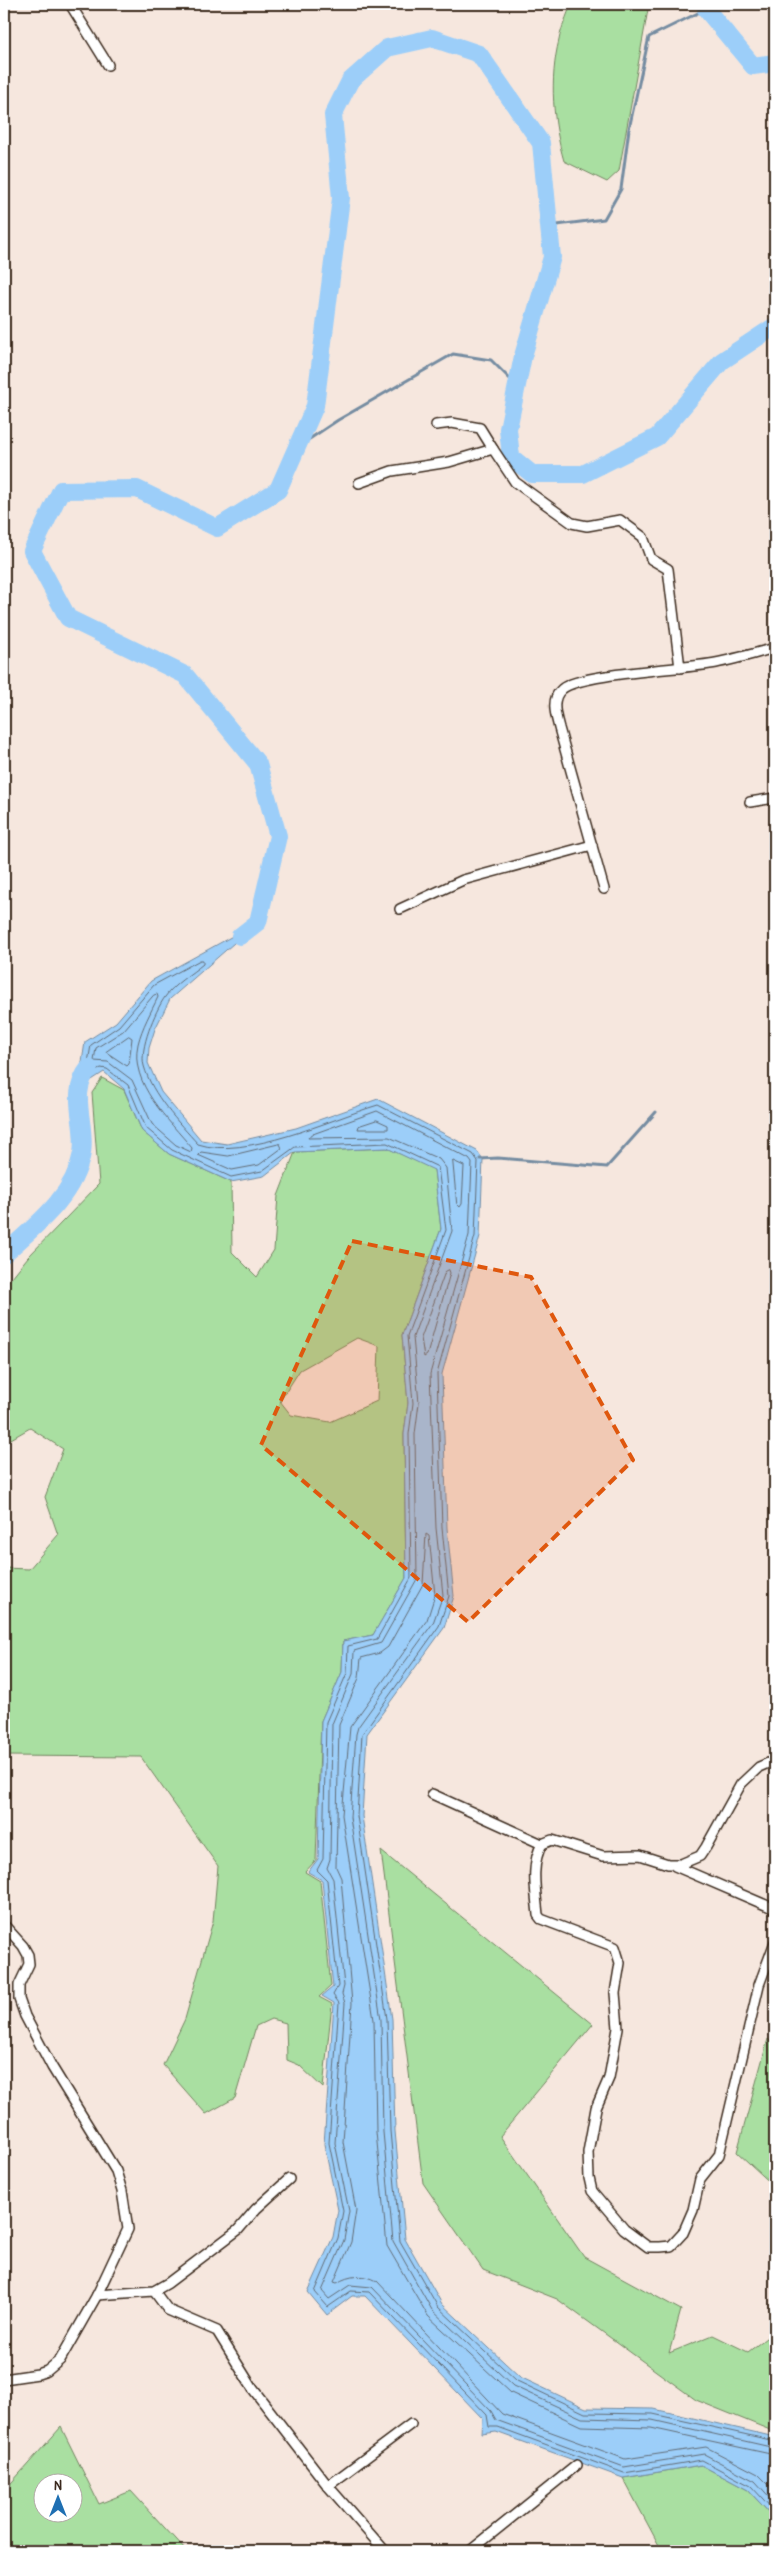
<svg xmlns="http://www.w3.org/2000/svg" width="779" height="2555" font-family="'Patrick Hand',sans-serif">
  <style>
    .green { fill: #a9dfa1; stroke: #728460; fill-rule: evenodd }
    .water { fill: #9ccef9; stroke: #758ca1 }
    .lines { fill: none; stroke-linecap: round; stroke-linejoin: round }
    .shore { stroke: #626c76; stroke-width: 1 }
    .stream { stroke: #758ca1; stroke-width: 3 }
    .river { stroke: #9ccef9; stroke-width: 18 }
    .minor-casing { stroke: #3b2a1e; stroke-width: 12 }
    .minor { stroke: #fff; stroke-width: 9 }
    .marked { fill: #df570d; fill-opacity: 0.2; stroke: #df570d; stroke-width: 4; stroke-dasharray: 10 6; stroke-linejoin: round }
  </style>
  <rect width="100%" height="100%" fill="#f6e7de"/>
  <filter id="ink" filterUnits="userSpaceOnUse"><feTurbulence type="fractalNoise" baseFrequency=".02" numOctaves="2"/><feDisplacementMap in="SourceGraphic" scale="10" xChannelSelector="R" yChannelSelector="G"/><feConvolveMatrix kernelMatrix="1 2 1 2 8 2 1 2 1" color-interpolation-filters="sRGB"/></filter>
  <g filter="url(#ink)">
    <g class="green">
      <path d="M571 4H649L619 171 607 182 564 161C553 123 549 80 559 40 561 28 567 16 571 4Z"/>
      <path d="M102 1078 124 1090 142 1131 169 1154 231 1182 232 1252 257 1277 274 1250 278 1196 295 1152 387 1148 434 1169 441 1229 402 1335 408 1403 404 1434 406 1578 373 1635 343 1641 342 1672 321 1721 316 1860 305 1872 320 1881 331 1986 319 1997 332 2004 323 2088 299 2065 287 2060 286 2023 271 2019 256 2026 235 2098 206 2114 163 2065 185 2019 213 1921 218 1866 141 1757 4 1756V1568L29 1569 58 1535 45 1497 63 1449 30 1428 4 1443V1287L28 1257 99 1184 92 1093ZM357 1338 379 1346 377 1401 330 1422 291 1415 280 1401 300 1370Z"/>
      <path d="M381 1851 593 2024 500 2136 584 2257 681 2310 669 2353 713 2335 748 2352 775 2331V2432L696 2400 557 2299 483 2270 423 2183Z"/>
      <path d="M768 2039 775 2045V2187L737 2152Z"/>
      <path d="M61 2427 99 2504 131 2491 186 2551H4V2491ZM72 2482V2512H42V2482Z"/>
      <path d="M701 2465 748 2490 775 2519V2551H662L623 2478Z"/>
    </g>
    <path class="water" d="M258 922 170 999 155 1029 149 1048 148 1063 161 1092 201 1140 227 1144 296 1128 378 1099 477 1151 483 1159 480 1236 442 1374 447 1528 454 1596 444 1628 367 1734 362 1816 392 2019 395 2131 405 2239 442 2304 520 2377 586 2408 654 2409 775 2437V2519L748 2490 701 2465 623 2478 496 2432 482 2434 483 2419 365 2296H352L327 2315 308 2292 333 2237 338 2210 324 2144 334 2003 322 1996 333 1987 322 1880 308 1872 318 1859 321 1721 342 1672 343 1641 373 1635 406 1578 404 1434 408 1403 402 1335 441 1229 434 1170 387 1148 295 1152 264 1176 231 1182 169 1154 142 1131 124 1089 104 1072 78 1089 85 1042 116 1022 151 981Z"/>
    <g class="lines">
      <g class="shore">
        <path d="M154 995 157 994 158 997C151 1012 142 1027 138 1044 129 1084 169 1120 192 1148L191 1152 176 1145 152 1124 132 1080 108 1062 94 1061 96 1048 123 1031Z"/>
        <path d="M129 1036 132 1038 129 1064 127 1066 106 1052Z"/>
        <path d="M377 1120 388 1125V1129H358L359 1126Z"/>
        <path d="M280 1144 282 1148 259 1165 232 1170 198 1155 201 1152 228 1156Z"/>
        <path d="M453 1161 464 1166 462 1204 460 1207 457 1204Z"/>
        <path d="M449 1270 450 1273 427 1355 424 1357 421 1338 445 1272Z"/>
        <path d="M775 2441 653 2414 585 2413 517 2381 438 2307 400 2241 390 2131 387 2019 357 1816 362 1734 439 1626 449 1596 442 1528 437 1374 475 1236 478 1161 473 1154 378 1105C331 1119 245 1160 198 1144 178 1122 152 1095 144 1066 139 1049 155 1011 165 997 174 984 191 974 203 964V960H200L154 985 119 1026 91 1045 86 1075 89 1076 101 1068 107 1069 128 1085 146 1128 172 1150 231 1177 262 1171 295 1147 387 1143 438 1167 446 1230 407 1336 413 1403 409 1434 411 1578 377 1639 348 1646 347 1673 326 1722 323 1859 317 1870 327 1880 338 1986 333 1995 339 2003 329 2143 343 2211 338 2238 315 2292 328 2307 351 2291 369 2292 487 2415 489 2427H498L624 2473 702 2460 751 2486 775 2512"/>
        <path d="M775 2448 652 2420 582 2418 513 2386 432 2310 393 2241 383 2132 381 2020 350 1817 356 1734 358 1727 433 1623 443 1595 436 1528 430 1374 469 1235 472 1163 469 1159 377 1111 310 1135 308 1138 389 1137 439 1159 446 1168 452 1231 413 1337 419 1403 415 1434 417 1579 381 1643 354 1651 353 1674 332 1724 330 1859 327 1868 333 1879 344 1986 342 1994 345 2003 335 2143 349 2211 344 2240 322 2291 329 2299 350 2285 372 2287 491 2411 496 2420 624 2467 704 2454 755 2481 775 2503"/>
        <path d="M775 2455 651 2428 581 2426 511 2393 428 2316 387 2246 376 2132 374 2020 342 1815 350 1727 427 1620 435 1595 429 1536 426 1534 423 1584 388 1647 380 1653 361 1658 359 1678 339 1725 336 1867 341 1878 352 2003 343 2142 356 2210 351 2242 334 2282 337 2283C349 2275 365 2274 377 2281L502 2414 625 2459 706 2447 758 2474 775 2491"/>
      </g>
      <g class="stream">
        <path d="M549 226 604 219 621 189 629 129 649 37 706 9"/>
        <path d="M299 446 338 420 453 354 491 360 517 386"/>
        <path d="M480 1159 498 1158 607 1167 656 1112"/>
      </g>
      <g class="river">
        <path d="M707 4 706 9 753 66 775 63"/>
        <path d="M240 936 258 922 278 836 258 764 185 675 68 618 32 551 61 490 137 489 217 528 278 490 315 406 341 198 333 115 350 81 387 48 432 38 479 54 541 143 552 257 523 356 508 429 511 457 532 474H583L657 437 722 361 775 326"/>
        <path d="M4 1254C35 1226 74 1197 82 1153 87 1124 68 1094 89 1068"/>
      </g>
      <g class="minor-casing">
        <g id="minor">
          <path d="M70 4 108 65"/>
          <path d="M436 425 452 423 480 428 493 449"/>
          <path d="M359 483 392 471 449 462 493 449 515 482 572 523 587 526 620 520 643 537 651 559 668 569 680 668"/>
          <path d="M750 802 775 798"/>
          <path d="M604 889 559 728C556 716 550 699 562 689 580 673 686 669 716 663 736 659 756 653 775 648"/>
          <path d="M400 909 463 880 592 845"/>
          <path d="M432 1794 542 1844 552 1840 603 1856 640 1855 668 1864H681L700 1856 706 1847 741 1784 759 1767 775 1760"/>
          <path d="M542 1844C530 1865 536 1892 538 1915L541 1919 615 1947 620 1963 615 1993 618 2028 609 2078 596 2108 588 2152 589 2178 592 2191 624 2229 648 2247H660L671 2246 683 2233 693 2210 700 2179 719 2155 759 1985 775 1942"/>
          <path d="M675 1866 775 1909"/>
          <path d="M4 1925 23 1946 28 1955 29 1964 19 1985V1999L25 2016 52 2067 116 2171 122 2191 128 2229 97 2295 60 2360 47 2371 38 2374 4 2379"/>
          <path d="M154 2291 168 2310 217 2331 253 2389 328 2486 385 2551"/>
          <path d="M97 2295 154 2291 168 2283 238 2230 256 2209 289 2179"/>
          <path d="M328 2486 411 2424"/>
          <path d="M470 2551 577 2465"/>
        </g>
      </g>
      <use href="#minor" class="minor"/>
    </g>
  </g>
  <path class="marked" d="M352 1241 531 1277 633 1460 468 1622 261 1445Z"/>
  <rect width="779" height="2555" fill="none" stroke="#fff" stroke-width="20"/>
  <rect x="10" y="10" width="759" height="2535" fill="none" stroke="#3b2a1e" stroke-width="2" filter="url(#ink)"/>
  <g transform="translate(58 2498)"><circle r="24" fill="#ffffff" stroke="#b1aaa5"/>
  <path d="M0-4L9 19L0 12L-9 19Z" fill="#1f6fb2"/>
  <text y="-8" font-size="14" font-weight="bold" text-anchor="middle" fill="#3b2a1e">N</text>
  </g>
</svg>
